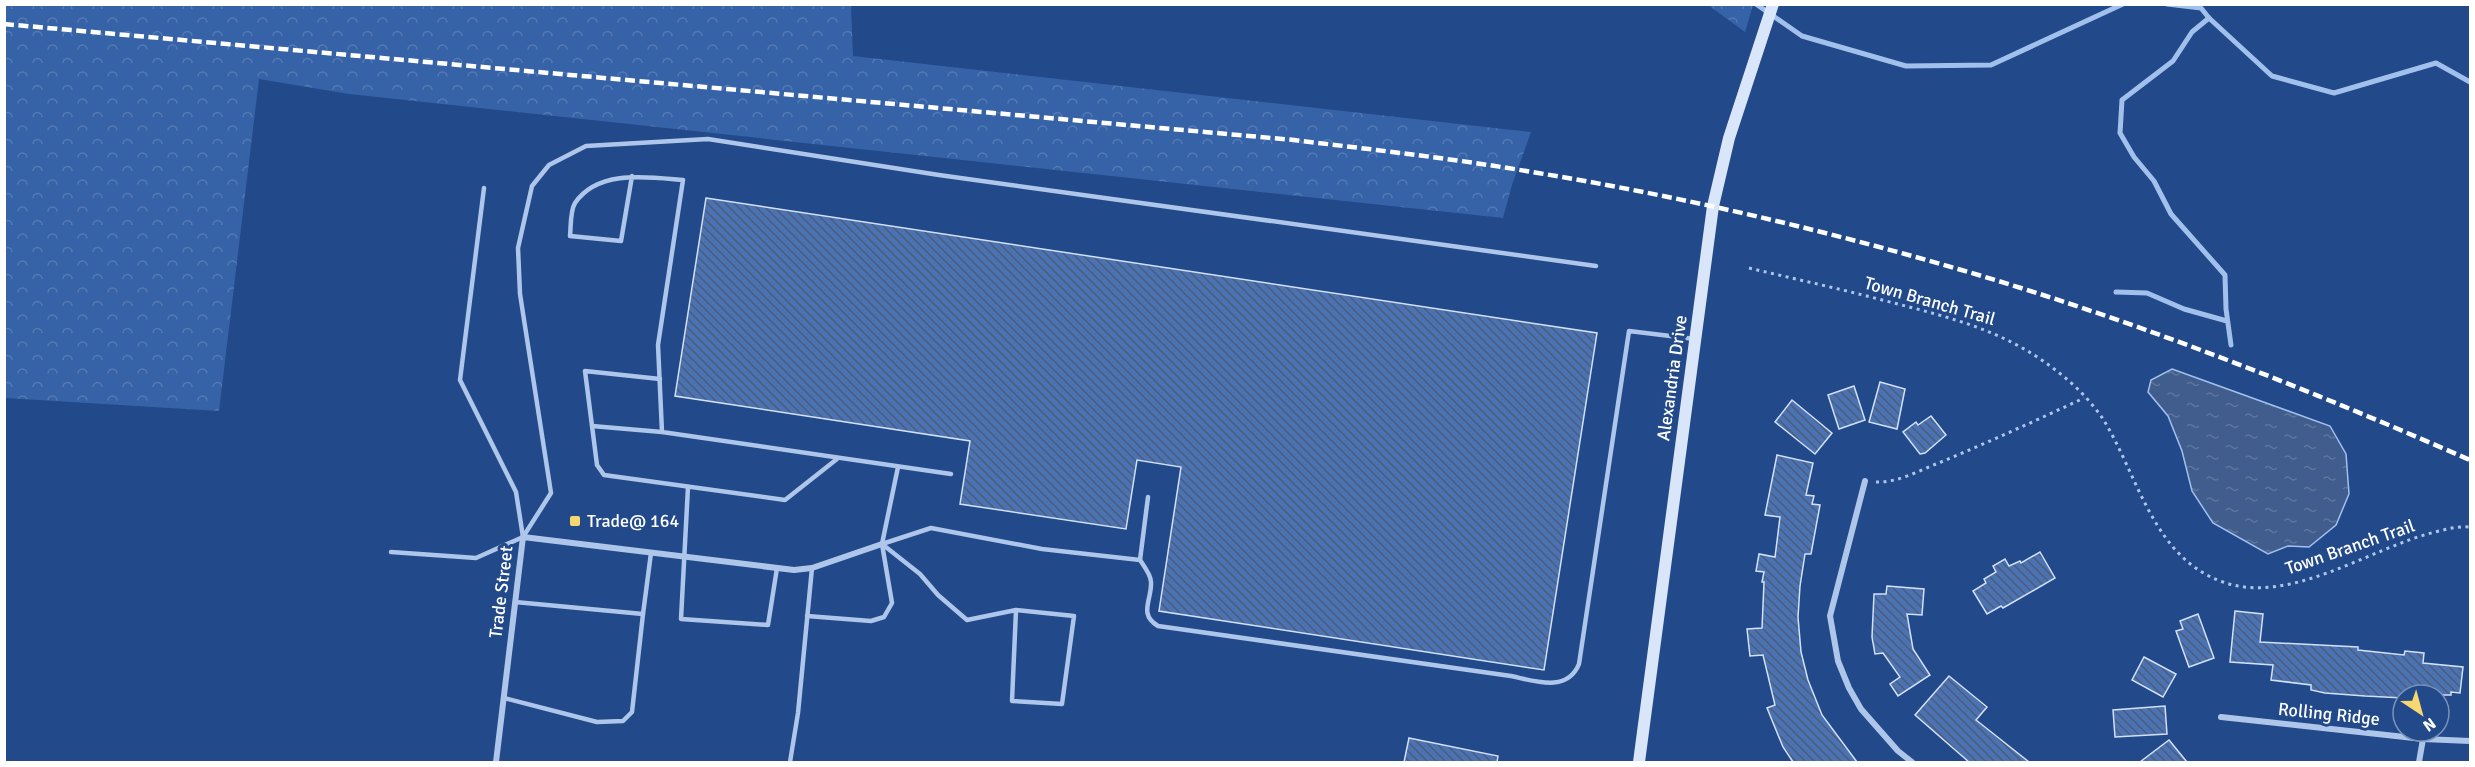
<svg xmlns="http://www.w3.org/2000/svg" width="2475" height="767" font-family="Signika,sans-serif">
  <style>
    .forest { fill: url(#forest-crowns) }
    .water { fill: url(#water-ripples); stroke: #a2c0ec; stroke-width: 1.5 }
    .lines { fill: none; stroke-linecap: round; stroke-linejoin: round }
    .stream { stroke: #a2c0ec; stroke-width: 5 }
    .building { fill: url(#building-back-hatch); stroke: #d2e1f8; stroke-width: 1.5 }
    .path { stroke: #aec6ea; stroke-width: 3; stroke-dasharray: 3 4.5; stroke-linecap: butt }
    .lane { stroke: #aec6ea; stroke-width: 4.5 }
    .street { stroke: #aec6ea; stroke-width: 6 }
    .secondary { stroke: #d9e5f8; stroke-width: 12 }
    .rail { stroke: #fff; stroke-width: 4.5; stroke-dasharray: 10 4.5; stroke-linecap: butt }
    .poi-dot { fill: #f7d870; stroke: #22498a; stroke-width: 2 }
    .labels { text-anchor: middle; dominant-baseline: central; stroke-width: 6; stroke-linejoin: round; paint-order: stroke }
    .street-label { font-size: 18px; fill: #fff; stroke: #22498a }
    .poi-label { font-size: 18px; fill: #fff; stroke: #22498a; text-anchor: start }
  </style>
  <defs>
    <pattern id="forest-crowns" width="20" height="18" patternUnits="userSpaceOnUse" patternTransform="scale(1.5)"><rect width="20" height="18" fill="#3662a7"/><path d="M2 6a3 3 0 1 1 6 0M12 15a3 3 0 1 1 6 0" fill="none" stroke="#547ab4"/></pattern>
    <pattern id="water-ripples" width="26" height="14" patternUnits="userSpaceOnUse" patternTransform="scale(1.5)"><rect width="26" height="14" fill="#415d8d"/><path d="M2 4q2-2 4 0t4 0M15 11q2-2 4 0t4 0" fill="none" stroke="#5e759e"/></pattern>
    <pattern id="building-back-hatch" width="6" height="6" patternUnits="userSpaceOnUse" patternTransform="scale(1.5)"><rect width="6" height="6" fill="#4b72b2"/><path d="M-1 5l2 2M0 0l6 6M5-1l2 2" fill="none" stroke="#4c5d7a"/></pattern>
  </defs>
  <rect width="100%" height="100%" fill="#22498a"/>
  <g class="forest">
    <path d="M4 5H851L853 56 1531 132 1512 185 1503 218 349 94 259 79 219 411 5 398Z"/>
    <path d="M1708 5H1753L1745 32Z"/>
  </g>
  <path class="water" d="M2172 369 2330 426 2346 454 2349 494 2336 525 2309 547 2288 546 2268 554 2213 523 2192 491 2182 451 2168 416 2148 392 2151 380Z"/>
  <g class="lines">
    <g class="stream">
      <path d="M1756 4 1802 36 1906 66 1991 65 2123 4"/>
      <path d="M2167 4 2201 8 2209 18 2272 76 2334 93 2436 63 2470 82"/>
      <path d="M2209 18 2192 32 2173 61 2122 100 2120 133 2134 157 2154 181 2171 214 2225 275 2226 309 2231 345"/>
      <path d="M2116 292 2147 293 2184 309 2227 321"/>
    </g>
  </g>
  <g class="building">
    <path d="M706 198 1597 333 1544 670 1159 611 1181 467 1137 460 1126 529 960 504 970 441 675 396Z"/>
    <path d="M1880 382 1905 389 1897 429 1869 422Z"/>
    <path d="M1854 386 1865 420 1839 429 1828 395Z"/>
    <path d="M1792 400 1832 433 1815 454 1775 422Z"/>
    <path d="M1931 416 1946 435 1925 453 1920 454 1903 432 1916 422 1918 425Z"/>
    <path d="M1777 455 1813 463 1806 495 1814 496 1812 504 1820 505 1811 554H1805L1800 586 1798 617 1801 652 1808 680 1822 715 1857 762H1793L1783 747 1767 708 1775 705 1763 655 1750 656 1747 629 1762 628 1764 582H1762L1764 572 1756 571 1759 554 1775 557 1780 517 1765 515Z"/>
    <path d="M2040 552 2055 578 2003 608 2001 606 1987 614 1973 591 1986 583 1984 579 1996 572 1993 566 2005 559 2009 566 2020 561 2021 563Z"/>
    <path d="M1887 586 1924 589 1922 615 1907 614 1913 649 1930 675 1898 696 1890 684 1900 677 1883 653 1875 654 1872 637 1874 594H1886Z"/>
    <path d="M2235 611 2263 614 2260 642 2358 647V650L2404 655 2405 651 2424 653 2423 663 2463 667 2460 693 2451 692V695H2403V698L2365 696 2325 693 2311 690V685L2271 680 2273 665 2230 662Z"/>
    <path d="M2198 614 2214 658 2189 667 2176 631 2183 629 2180 621Z"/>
    <path d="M2144 657 2176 674 2163 697 2132 680Z"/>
    <path d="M1949 676 1987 707 1976 720 2029 762H1969L1915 715Z"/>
    <path d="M2165 706 2167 734 2115 737 2113 710Z"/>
    <path d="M1409 738 1498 756 1497 762H1404Z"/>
    <path d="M2169 740 2187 762H2140Z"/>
  </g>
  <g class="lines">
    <g class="path">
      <path d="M1749 268C1795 279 1841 289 1886 301 1952 318 2009 331 2063 376 2077 387 2093 404 2103 419 2138 475 2153 558 2223 582 2290 606 2370 548 2435 532 2447 529 2458 526 2470 527"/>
      <path d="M1876 482C1898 483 1920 470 1941 462 1989 442 2037 420 2084 398"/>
    </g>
    <g class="lane">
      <path d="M632 176 621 241 570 236C571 227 570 211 575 203 598 169 648 177 683 180L658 345 662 432 951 474"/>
      <path d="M484 188 460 380 516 492 523 537"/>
      <path d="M660 379 585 371 597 465 604 475 785 500 837 459"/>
      <path d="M592 426 662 432"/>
      <path d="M688 487 681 619 768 625 777 568"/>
      <path d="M882 544 920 574 938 595 967 620 1016 610 1074 616 1062 704 1012 701 1016 610"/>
      <path d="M882 544 931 528 1042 549 1140 560 1148 497"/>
      <path d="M391 552 476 558 523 537 551 493 520 294 518 248 532 186 549 165 586 146 708 139 939 175 1596 266"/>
      <path d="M1140 560C1144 566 1151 575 1151 582 1152 600 1138 614 1158 626L1511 676C1535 681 1567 693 1579 664L1629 331 1695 339"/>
      <path d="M515 602 643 614 651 553"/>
      <path d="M807 616 871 621 884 617 892 603 882 544 898 467"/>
      <path d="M504 698 597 722 623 721 632 712 643 614"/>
      <path d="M790 762 798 713 812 568"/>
    </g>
    <g class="street">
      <path d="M1865 481 1830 616 1838 661 1849 688 1861 709 1898 751 1912 762"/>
      <path d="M2221 717 2423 739 2470 741"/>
      <path d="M496 762 523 537 794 570 812 568 882 544"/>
      <path d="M2419 762 2423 739"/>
    </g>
    <path class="secondary" d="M1639 762 1713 206 1729 138 1773 4"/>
    <path class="rail" d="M4 24 1294 140C1376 150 1457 159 1538 173 1679 196 1820 229 1958 269 2134 320 2303 387 2470 460"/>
  </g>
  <rect class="poi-dot" x="569" y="515" width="12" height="12" rx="3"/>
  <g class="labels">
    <g class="street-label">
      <text transform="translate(1930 301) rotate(16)">Town Branch Trail</text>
      <text transform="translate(1672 378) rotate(-82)">Alexandria Drive</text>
      <text transform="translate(2350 547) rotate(-19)">Town Branch Trail</text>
      <text transform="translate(501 592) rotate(-83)">Trade Street</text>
      <text transform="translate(2329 714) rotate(6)">Rolling Ridge</text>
    </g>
    <g class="poi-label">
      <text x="587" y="521">Trade@ 164</text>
    </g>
  </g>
  <rect width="2475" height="767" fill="none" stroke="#ffffff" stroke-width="12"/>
  <g transform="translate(2421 713) rotate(144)"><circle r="28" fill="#22498a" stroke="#7a92b9" stroke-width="1.5"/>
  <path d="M0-4.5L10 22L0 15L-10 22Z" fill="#f7d870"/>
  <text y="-9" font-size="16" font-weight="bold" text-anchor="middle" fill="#ffffff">N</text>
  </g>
</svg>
